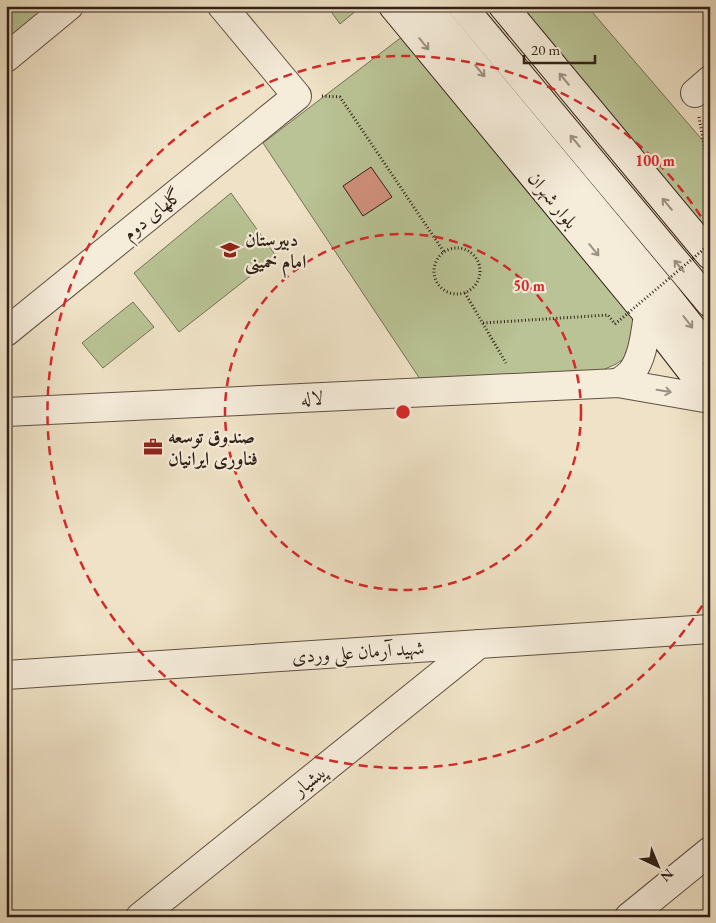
<svg xmlns="http://www.w3.org/2000/svg" width="716" height="923" font-family="'EB Garamond',Amiri,serif">
  <style>
    .green { fill: #b9c395; stroke: #747156 }
    .building { fill: #d2917d; stroke: #2f1f16 }
    .lines { fill: none; stroke-linecap: round; stroke-linejoin: round }
    .minor-casing { stroke: #5f5042; stroke-width: 30 }
    .secondary-casing { stroke: #2f1f16; stroke-width: 30 }
    .path { stroke: #2f1f16; stroke-width: 3; stroke-dasharray: 1 2.5; stroke-linecap: butt }
    .minor { stroke: #f5ecda; stroke-width: 28 }
    .secondary { stroke: #f5ecda; stroke-width: 28 }
    .path-bridge { stroke: #2f1f16; stroke-width: 3; stroke-dasharray: 1 2.5; stroke-linecap: butt }
    .oneway { stroke: #9c9082 }
    .ring { fill: none; stroke: #d62828; stroke-width: 2.5; stroke-dasharray: 9 6 }
    .labels { text-anchor: middle; dominant-baseline: central; stroke-width: 4.5; stroke-linejoin: round; paint-order: stroke }
    .street-label { font-size: 19px; fill: #2f1f16; stroke: #f5ecda }
    .poi-label { font-size: 19px; font-weight: bold; fill: #2f1f16; stroke: #f5ecda; text-anchor: start }
    .centre { fill: #d62828; stroke: #f5ecda; stroke-width: 2.5 }
    .ring-label { font-size: 15px; text-anchor: middle; font-weight: bold; fill: #d62828; stroke: #f5ecda; stroke-width: 4.5; stroke-linejoin: round; paint-order: stroke }
  </style>
  <rect width="100%" height="100%" fill="#efe2c6"/>
  <filter id="stains"><feTurbulence type="fractalNoise" baseFrequency=".004" numOctaves="4"/><feColorMatrix values="0 0 0 0 .2 0 0 0 0 .09 0 0 0 0 .02 0 0 0 .5 -.17"/></filter>
  <radialGradient id="worn" r=".72"><stop offset=".6" stop-color="#630" stop-opacity="0"/><stop offset="1" stop-color="#630" stop-opacity=".3"/></radialGradient>
  <g class="green">
    <path d="M6 6H51L6 45Z"/>
    <path d="M327 6H362L340 24Z"/>
    <path d="M516 6H587L710 149V243Z"/>
    <path d="M407 33 635 316 628 356 616 364 596 373 422 382 263 143Z"/>
    <path d="M231 193 276 256 179 332 134 273Z"/>
    <path d="M133 302 154 327 103 368 82 343Z"/>
  </g>
  <path class="building" d="M371 167 392 197 363 216 343 186Z"/>
  <g class="lines">
    <g class="minor-casing">
      <g id="minor">
        <path d="M6 58 69 6"/>
        <path d="M695 93 710 80"/>
        <path d="M6 332 297 96 222 6"/>
        <path d="M618 383C622 380 627 377 631 373 643 358 645 334 648 315"/>
        <path d="M6 412 618 383 710 399"/>
        <path d="M6 675 710 629"/>
        <path d="M140 917 479 644"/>
        <path d="M629 917 710 851"/>
      </g>
    </g>
    <g class="secondary-casing">
      <g id="secondary">
        <path d="M393 6 648 315 710 395"/>
        <path d="M426 6 665 294 710 351"/>
        <path d="M462 6 710 303"/>
        <path d="M503 6 710 255"/>
      </g>
    </g>
    <g class="path">
      <path d="M322 96 340 97 444 252"/>
      <path d="M699 117 710 178"/>
      <circle cx="457" cy="271" r="23"/>
      <path d="M465 293 506 363"/>
      <path d="M483 323 608 315 615 324"/>
    </g>
    <use href="#minor" class="minor"/>
    <use href="#secondary" class="secondary"/>
    <path class="path-bridge" d="M615 324 710 244"/>
  </g>
  <defs><path id="oneway-shaft" d="M-6 0H5M1.5-3L5.5 0L1.5 3" fill="none" stroke-width="1.6" stroke-linecap="round" stroke-linejoin="round" transform="scale(1.25)"/></defs>
  <g class="oneway">
    <use href="#oneway-shaft" transform="translate(424 44) rotate(51)"/>
    <use href="#oneway-shaft" transform="translate(480 71) rotate(50)"/>
    <use href="#oneway-shaft" transform="translate(564 79) rotate(-130)"/>
    <use href="#oneway-shaft" transform="translate(575 141) rotate(-130)"/>
    <use href="#oneway-shaft" transform="translate(667 204) rotate(-130)"/>
    <use href="#oneway-shaft" transform="translate(594 250) rotate(51)"/>
    <use href="#oneway-shaft" transform="translate(679 266) rotate(-130)"/>
    <use href="#oneway-shaft" transform="translate(688 322) rotate(52)"/>
    <use href="#oneway-shaft" transform="translate(664 391) rotate(10)"/>
  </g>
  <g class="ring">
    <circle cx="403" cy="412" r="178"/>
    <path d="M710 593A356 356 0 1 1 710 231"/>
  </g>
  <defs>
    <g id="school-bare" transform="scale(1.5)"><path d="M0-5L7-2L0 1L-7-2ZM-4 1L0 2.5L4 1V4Q0 6-4 4Z" fill="#8f2418" stroke="#f5ecda" stroke-width="2.5" paint-order="stroke"/></g>
    <g id="office-bare" transform="scale(1.5)"><path d="M-6-3h4V-5.5h4V-3h4V5H-6ZM-1-4.5V-3h2v-1.5ZM-6 0V1H6V0Z" fill="#8f2418" stroke="#f5ecda" stroke-width="2.5" paint-order="stroke"/></g>
  </defs>
  <g fill-rule="evenodd">
    <use href="#school-bare" x="230" y="250"/>
    <use href="#office-bare" x="153" y="447"/>
  </g>
  <g class="labels">
    <g class="street-label">
      <text transform="translate(553 200) rotate(51)">بلوار شهران</text>
      <text transform="translate(152 214) rotate(-39)">گلهای دوم</text>
      <text transform="translate(312 398) rotate(-3)">لاله</text>
      <text transform="translate(358 652) rotate(-4)">شهید آرمان علی وردی</text>
      <text transform="translate(310 780) rotate(-39)">پیشیار</text>
    </g>
    <g class="poi-label">
      <text x="245" y="239">دبیرستان<tspan x="245" dy="22">امام خمینی</tspan></text>
      <text x="168" y="436">صندوق توسعه<tspan x="168" dy="22">فناوری ایرانیان</tspan></text>
    </g>
  </g>
  <circle cx="403" cy="412" r="8" class="centre"/>
  <g class="ring-label">
    <text x="655" y="166">100 m</text>
    <text x="529" y="291">50 m</text>
  </g>
  <rect width="716" height="923" fill="none" stroke="#efe2c6" stroke-width="25"/>
  <rect x="8" y="8" width="701" height="908" fill="none" stroke="#2f1f16" stroke-width="2.5"/>
  <rect x="12" y="12" width="691" height="898" fill="none" stroke="#2f1f16"/>
  <g transform="translate(658 866) rotate(136)" stroke="#f5ecda" stroke-width="4" paint-order="stroke">
  <path d="M0-4L9 19L0 12L-9 19Z" fill="#2f1f16"/>
  <text y="-8" font-size="14" font-weight="bold" text-anchor="middle" fill="#2f1f16">N</text>
  </g>
  <path d="M524 55v8h71v-8" fill="none" stroke="#2f1f16" stroke-width="2.5"/>
  <text x="531" y="55" font-size="15" fill="#2f1f16" stroke="#f5ecda" stroke-width="4" paint-order="stroke">20 m</text>
  <rect width="100%" height="100%" filter="url(#stains)"/>
  <rect width="100%" height="100%" fill="url(#worn)"/>
</svg>
